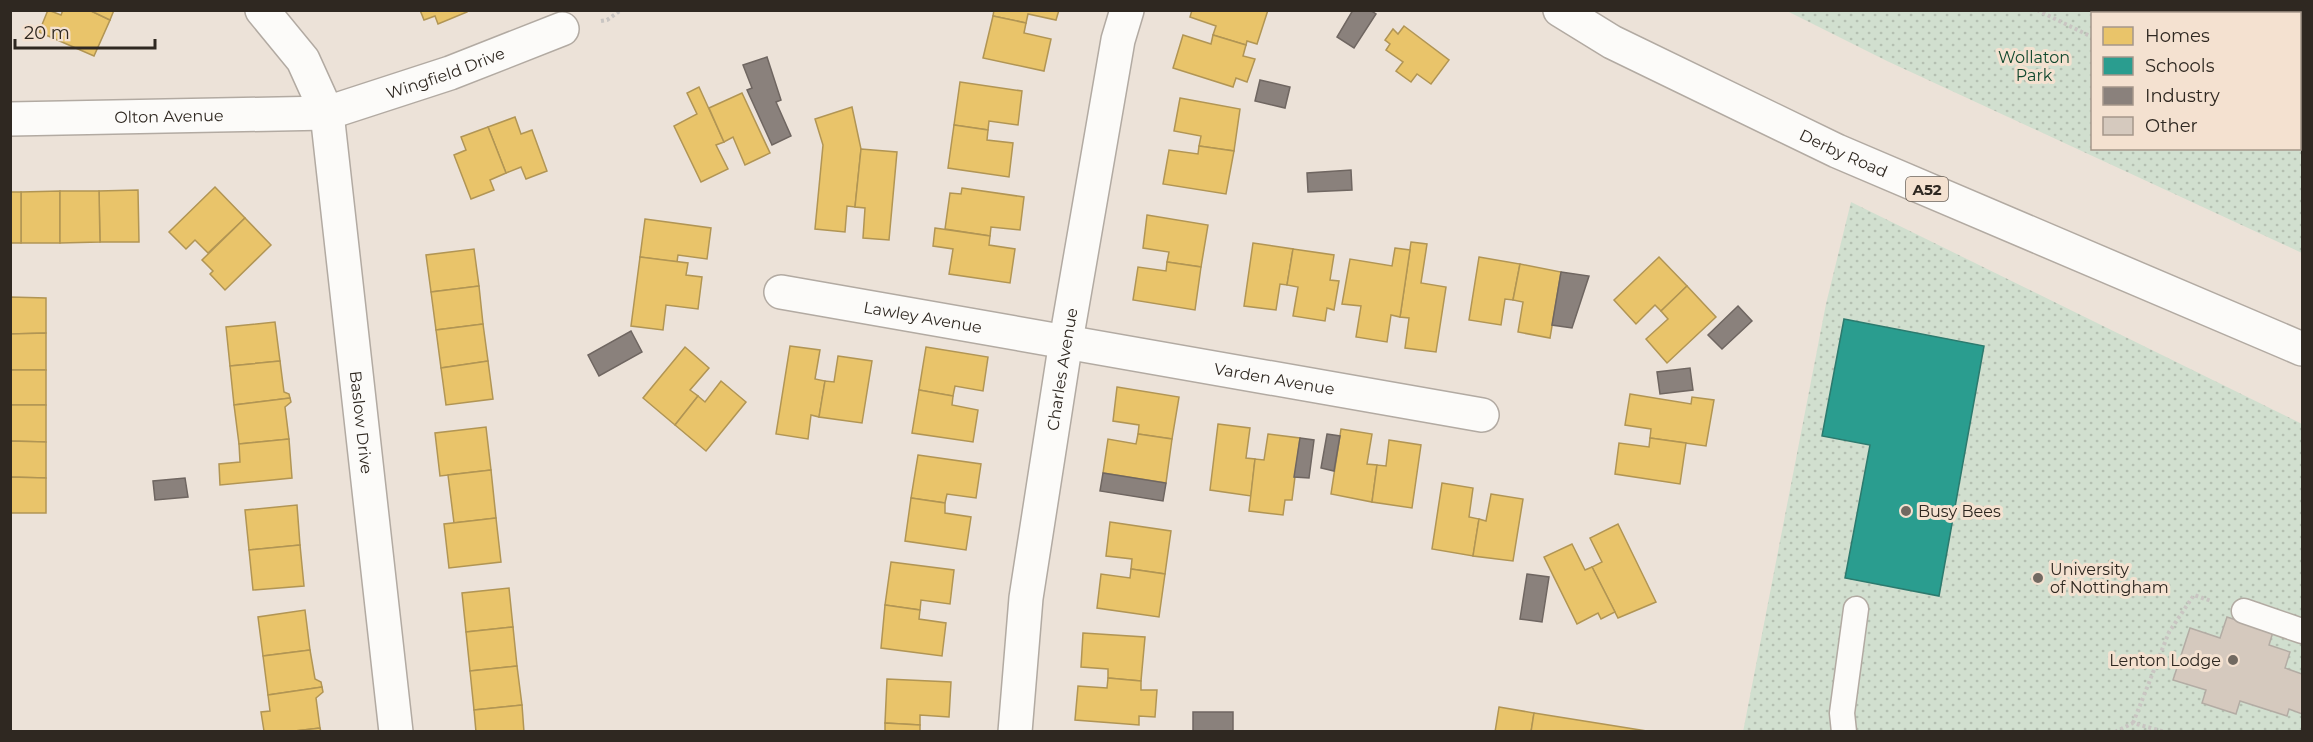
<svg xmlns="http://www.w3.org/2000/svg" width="2313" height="742" font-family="Montserrat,sans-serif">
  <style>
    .park { fill: url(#park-dots); fill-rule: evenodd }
    .homes { fill: #e9c46a; stroke: #b19554; stroke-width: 1.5 }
    .schools { fill: #2a9d8f; stroke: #2c7a6e; stroke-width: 1.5 }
    .industry { fill: #8a817c; stroke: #6f6661; stroke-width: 1.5 }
    .building { fill: #d5c9be; stroke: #b3aca4; stroke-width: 1.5 }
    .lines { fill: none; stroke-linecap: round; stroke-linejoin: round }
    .service-casing { stroke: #b2aaa2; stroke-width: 27 }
    .minor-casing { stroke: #b2aaa2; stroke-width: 36 }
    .trunk-casing { stroke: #b2aaa2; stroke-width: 36 }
    .path { stroke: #c9c5c2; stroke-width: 4; stroke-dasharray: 3 3; stroke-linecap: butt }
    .service { stroke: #fcfbf9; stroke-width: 24 }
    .minor { stroke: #fcfbf9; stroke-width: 33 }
    .trunk { stroke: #fcfbf9; stroke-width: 33 }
    .poi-dot { fill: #716961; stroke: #f4e1d0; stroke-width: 2 }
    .labels { text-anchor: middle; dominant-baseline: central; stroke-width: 6; stroke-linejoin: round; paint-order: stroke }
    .shield { fill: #f4e1d0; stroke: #6a6056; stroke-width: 1.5 }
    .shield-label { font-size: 15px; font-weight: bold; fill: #2f2821 }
    .park-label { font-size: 16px; fill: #11482e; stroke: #f4e1d0 }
    .street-label { font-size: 16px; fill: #2f2821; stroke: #f4e1d0 }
    .poi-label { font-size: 16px; fill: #2f2821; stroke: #f4e1d0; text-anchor: start }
  </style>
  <defs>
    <pattern id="park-dots" width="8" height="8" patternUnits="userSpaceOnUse" patternTransform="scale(1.5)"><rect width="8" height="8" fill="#d1dfcf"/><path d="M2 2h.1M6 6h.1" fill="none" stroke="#b4bfb1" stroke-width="1.8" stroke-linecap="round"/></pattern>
  </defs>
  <rect width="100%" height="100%" fill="#ece2d8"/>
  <g class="park">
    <path d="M1787 11H2302V253L1887 61ZM2092 14H2300V148H2092Z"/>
    <path d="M1851 202 2302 424V731L1743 732 1826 304Z"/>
  </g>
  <g class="homes">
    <path d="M48 10 61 15 63 10H89L110 20 94 56 39 32Z"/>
    <path d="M89 10H114L110 20Z"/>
    <path d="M420 10H467V12L438 24 435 16 424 20Z"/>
    <path d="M994 10H1059L1056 20 1028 14 1026 23 993 16Z"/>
    <path d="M1192 10H1268L1257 44 1247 41 1246 45 1213 35 1216 26 1190 17Z"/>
    <path d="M993 16 1026 23 1024 33 1051 39 1044 71 983 58Z"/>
    <path d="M1404 26 1449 60 1431 84 1417 74 1411 82 1396 71 1403 62 1386 50 1390 44 1385 40 1393 29 1398 34Z"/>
    <path d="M1183 35 1211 44 1213 35 1246 45 1243 56 1255 59 1247 82 1236 78 1233 87 1173 68Z"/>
    <path d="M960 82 1022 91 1018 125 989 121 988 130 954 125Z"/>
    <path d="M699 87 724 142 716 145 728 169 701 182 674 126 697 114 687 93Z"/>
    <path d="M742 93 770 153 745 165 733 137 724 142 709 108Z"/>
    <path d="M1180 98 1240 109 1234 151 1199 146 1201 136 1174 131Z"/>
    <path d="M852 107 861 149 855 207 847 206 845 232 815 229 823 145 815 119Z"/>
    <path d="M515 117 521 134 532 130 547 171 526 179 521 167 506 173 488 127Z"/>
    <path d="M954 125 988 130 987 140 1013 143 1009 177 948 168Z"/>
    <path d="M488 127 506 173 490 180 494 190 471 199 454 155 466 150 461 137Z"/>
    <path d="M1199 146 1234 151 1226 194 1163 184 1169 150 1198 154Z"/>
    <path d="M861 149 897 152 889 240 863 238 865 208 855 207Z"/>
    <path d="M215 187 245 218 208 253 195 240 186 249 169 232Z"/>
    <path d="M962 188 1024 197 1020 230 991 227 990 236 945 229 950 193 961 194Z"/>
    <path d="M138 190 139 242H100L99 191Z"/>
    <path d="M60 191V243H21V192Z"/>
    <path d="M60 191H99L100 242 60 243Z"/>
    <rect x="10" y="192" width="11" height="51"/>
    <path d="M1147 215 1208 225 1201 267 1167 262 1169 252 1143 248Z"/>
    <path d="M245 218 271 245 225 290 210 274 213 271 202 260Z"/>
    <path d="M645 219 711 228 707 259 678 255 677 262 640 257Z"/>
    <path d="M935 228 990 236 989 245 1015 249 1010 283 949 274 953 249 933 246Z"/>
    <path d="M1411 242 1427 244 1421 283 1446 287 1436 352 1405 348 1409 318 1400 317Z"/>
    <path d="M1253 243 1293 249 1287 285 1280 284 1276 310 1244 306Z"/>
    <path d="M1395 248 1410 250 1400 317 1391 315 1387 342 1356 337 1361 306 1342 304 1350 259 1392 266Z"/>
    <path d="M474 249 479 286 431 292 426 255Z"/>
    <path d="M1293 249 1334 255 1330 280 1339 281 1334 310 1327 308 1325 321 1293 316 1298 287 1287 285Z"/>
    <path d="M640 257 688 263 686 275 702 277 698 309 666 305 663 330 631 326Z"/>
    <path d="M1479 257 1520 264 1513 300 1505 299 1501 325 1469 320Z"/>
    <path d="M1659 257 1687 286 1661 311 1655 305 1636 324 1614 300Z"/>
    <path d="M1167 262 1201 267 1195 310 1133 300 1138 267 1166 271Z"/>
    <path d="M1520 264 1561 272 1550 338 1518 332 1523 302 1513 300Z"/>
    <path d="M479 286 483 324 436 330 431 292Z"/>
    <path d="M1687 286 1716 317 1667 363 1646 339 1668 319 1661 311Z"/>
    <path d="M10 297 46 298V333L10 334Z"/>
    <path d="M275 322 280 361 230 366 226 327Z"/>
    <path d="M483 324 488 361 441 368 436 330Z"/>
    <path d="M46 333V370H10V334Z"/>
    <path d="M790 346 820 350 815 379 825 381 819 417 811 415 808 439 776 434Z"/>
    <path d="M685 347 709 368 690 390 698 396 675 425 643 398Z"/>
    <path d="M926 347 988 357 983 391 955 386 953 396 919 390Z"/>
    <path d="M838 356 872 361 862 423 819 417 825 381 834 382Z"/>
    <path d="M280 361 284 392 289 394 290 398 234 405 230 366Z"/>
    <path d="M488 361 493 399 446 405 441 368Z"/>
    <rect x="10" y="370" width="36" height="35"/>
    <path d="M721 381 746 402 706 451 675 425 698 396 705 402Z"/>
    <path d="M1117 387 1179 397 1172 439 1138 434 1139 425 1113 421Z"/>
    <path d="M919 390 953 396 952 405 978 410 973 442 912 433Z"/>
    <path d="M1630 394 1691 404 1692 397 1714 400 1706 446 1650 438 1651 429 1625 425Z"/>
    <path d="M290 398 291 402 285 407 289 439 239 444 234 405Z"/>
    <path d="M10 405H46V442L10 441Z"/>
    <path d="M1218 424 1250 428 1246 458 1255 459 1251 496 1210 490Z"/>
    <path d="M486 427 491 470 440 476 435 433Z"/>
    <path d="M1341 429 1372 434 1367 464 1377 465 1372 502 1331 494Z"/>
    <path d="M1138 434 1172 439 1166 483 1103 473 1108 439 1136 444Z"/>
    <path d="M1268 434 1300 438 1292 500H1285L1283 515 1249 511 1255 459 1264 460Z"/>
    <path d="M1650 438 1686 443 1680 484 1615 474 1619 443 1649 447Z"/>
    <path d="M289 439 292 478 220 485 219 464 240 462 239 444Z"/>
    <path d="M1389 440 1421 445 1412 508 1372 502 1377 465 1386 466Z"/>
    <path d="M10 441 46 442V478L10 477Z"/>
    <path d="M918 455 981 464 976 498 947 494 945 503 911 498Z"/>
    <path d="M491 470 496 518 454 523 448 475Z"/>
    <path d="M10 477 46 478V513H10Z"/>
    <path d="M1442 483 1473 488 1469 517 1479 519 1473 556 1432 549Z"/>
    <path d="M1491 494 1523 499 1513 561 1473 556 1479 519 1486 521Z"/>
    <path d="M911 498 945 503V513L971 517 966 550 905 541Z"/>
    <path d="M297 505 300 545 249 550 245 510Z"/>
    <path d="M496 518 501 562 449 568 444 524Z"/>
    <path d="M1110 522 1171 531 1165 574 1131 569 1132 559 1106 556Z"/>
    <path d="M1618 524 1656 602 1618 618 1592 567 1602 562 1590 538Z"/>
    <path d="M1572 544 1585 570 1592 567 1615 612 1601 619 1598 613 1577 624 1544 557Z"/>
    <path d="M300 545 304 586 253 590 249 550Z"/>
    <path d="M891 562 954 570 950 604 921 600 920 610 885 605Z"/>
    <path d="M1131 569 1165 574 1159 617 1097 608 1101 574 1130 578Z"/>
    <path d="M509 588 513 627 466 632 462 593Z"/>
    <path d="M885 605 920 610 919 619 946 623 942 656 881 648Z"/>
    <path d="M305 610 310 650 263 656 258 617Z"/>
    <path d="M513 627 517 666 470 671 466 632Z"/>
    <path d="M1083 633 1145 637 1141 681 1108 678V669L1081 667Z"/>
    <path d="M310 650 315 679 321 682 322 687 268 695 263 656Z"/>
    <path d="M517 666 522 705 474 710 470 671Z"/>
    <path d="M1108 678 1141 681V690H1157L1155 717 1139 716V725L1075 720 1078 686 1107 688Z"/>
    <path d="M887 679 951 682 949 717 920 715V725L885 723Z"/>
    <path d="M322 687 323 692 316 698 320 728 286 732 264 731 261 712 270 711 268 695Z"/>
    <path d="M522 705 524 732H476L474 710Z"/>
    <path d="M1499 707 1534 713 1531 732H1495Z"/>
    <path d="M1534 713 1653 732H1531Z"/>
    <path d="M885 723 920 725V732H885Z"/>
    <path d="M320 728 321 732H286Z"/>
  </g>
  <path class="schools" d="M1844 319 1984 346 1939 596 1845 578 1870 445 1822 436Z"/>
  <g class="industry">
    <path d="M1353 10H1370L1376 14 1354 48 1337 37Z"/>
    <path d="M767 57 781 100 776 102 791 136 772 145 747 90 752 88 743 65Z"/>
    <path d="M1260 80 1290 87 1285 108 1255 101Z"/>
    <path d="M1351 170 1352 190 1308 192 1307 173Z"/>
    <path d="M1561 272 1589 276 1572 328 1552 325Z"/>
    <path d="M1738 306 1752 321 1722 349 1708 335Z"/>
    <path d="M631 331 642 352 599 376 588 355Z"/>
    <path d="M1690 368 1693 390 1660 394 1657 372Z"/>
    <path d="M1327 434 1340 436 1334 471 1321 468Z"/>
    <path d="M1300 438 1314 440 1309 478 1294 477Z"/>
    <path d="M1103 473 1166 483 1163 501 1100 491Z"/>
    <path d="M185 478 188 497 155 500 153 481Z"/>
    <path d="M1527 574 1549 577 1542 622 1520 619Z"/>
    <rect x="1193" y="712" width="40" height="20"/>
  </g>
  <path class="building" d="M2227 617 2273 632 2269 645 2290 652 2285 668 2302 674V714L2289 709 2287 716 2240 701 2236 714 2202 703 2206 690 2173 680 2190 628 2220 638Z"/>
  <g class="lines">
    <g class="service-casing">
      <g id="service">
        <path d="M2244 611 2302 631"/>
        <path d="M1844 732 1842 713 1856 609"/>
      </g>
    </g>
    <g class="minor-casing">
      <g id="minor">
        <path id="s1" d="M262 10 303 60 327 113 396 732"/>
        <path id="s2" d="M10 119 327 113 450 73 562 29"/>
        <path id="s3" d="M781 292 1482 415"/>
        <path id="s4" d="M1015 732 1026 598 1066 341 1118 40 1127 10"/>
      </g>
    </g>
    <g class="trunk-casing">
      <g id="trunk">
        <path id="s5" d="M1560 10 1612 42 1837 151 2302 349"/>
      </g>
    </g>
    <g class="path">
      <path d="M2037 10 2092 37"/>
      <path d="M601 21 607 20 621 10"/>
      <path d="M2300 139 2302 140"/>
      <path d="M2133 723 2169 632 2194 595 2211 601"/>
      <path d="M2115 732 2133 723 2165 732"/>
    </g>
    <use href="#service" class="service"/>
    <use href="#minor" class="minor"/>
    <use href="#trunk" class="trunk"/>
  </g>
  <g class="poi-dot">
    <circle cx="1906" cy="511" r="6"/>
    <circle cx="2038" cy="578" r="6"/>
    <circle cx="2233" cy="660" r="6"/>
  </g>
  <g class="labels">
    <rect class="shield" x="1906" y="177" width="42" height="24" rx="4.5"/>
    <g class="shield-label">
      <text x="1927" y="189">A52</text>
    </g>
    <g class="park-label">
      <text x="2034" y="57">Wollaton<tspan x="2034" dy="18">Park</tspan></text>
    </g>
    <g class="street-label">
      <text stroke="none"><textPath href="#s2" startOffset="442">Wingfield Drive</textPath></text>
      <text stroke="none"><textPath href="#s2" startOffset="159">Olton Avenue</textPath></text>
      <text stroke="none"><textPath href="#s5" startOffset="318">Derby Road</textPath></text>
      <text stroke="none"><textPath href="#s3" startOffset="144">Lawley Avenue</textPath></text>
      <text stroke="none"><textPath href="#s4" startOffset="366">Charles Avenue</textPath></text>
      <text stroke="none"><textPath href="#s3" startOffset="501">Varden Avenue</textPath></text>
      <text stroke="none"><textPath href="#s1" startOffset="434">Baslow Drive</textPath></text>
    </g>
    <g class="poi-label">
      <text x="1918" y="511">Busy Bees</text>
      <text x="2050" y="569">University<tspan x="2050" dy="18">of Nottingham</tspan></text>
      <text x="2221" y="660" text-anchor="end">Lenton Lodge</text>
    </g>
  </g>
  <rect width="2313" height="742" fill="none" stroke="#2f2821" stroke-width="24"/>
  <rect x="2091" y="12" width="210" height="138" fill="#f4e1d0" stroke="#a5978a" stroke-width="1.5"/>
  <rect x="2103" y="27" width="30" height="18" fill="#e9c46a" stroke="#a5978a" stroke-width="1.5"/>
  <text x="2145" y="42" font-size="18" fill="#2f2821">Homes</text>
  <rect x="2103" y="57" width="30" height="18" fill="#2a9d8f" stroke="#a5978a" stroke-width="1.5"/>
  <text x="2145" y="72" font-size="18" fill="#2f2821">Schools</text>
  <rect x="2103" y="87" width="30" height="18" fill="#8a817c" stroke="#a5978a" stroke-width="1.5"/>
  <text x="2145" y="102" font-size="18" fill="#2f2821">Industry</text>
  <rect x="2103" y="117" width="30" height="18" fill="#d5c9be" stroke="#a5978a" stroke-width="1.5"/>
  <text x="2145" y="132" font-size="18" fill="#2f2821">Other</text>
  <path d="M15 39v9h140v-9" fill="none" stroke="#2f2821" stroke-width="3"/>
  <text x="24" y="39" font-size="18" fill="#2f2821" stroke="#f4e1d0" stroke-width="4.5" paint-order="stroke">20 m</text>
</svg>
